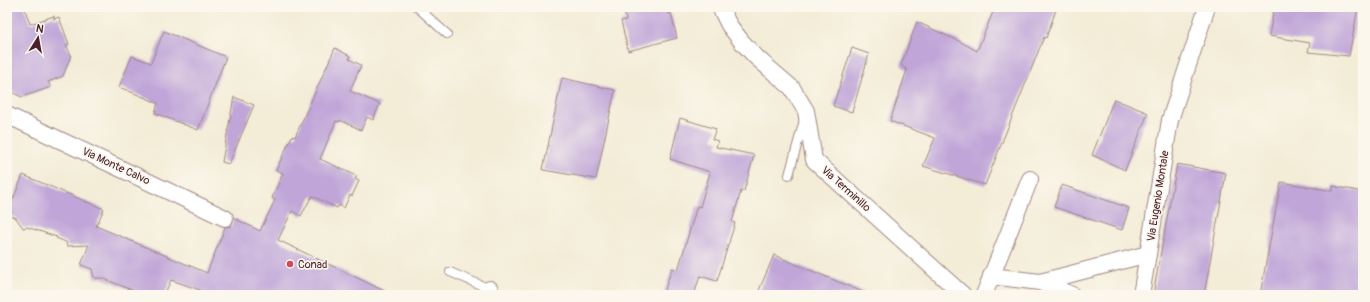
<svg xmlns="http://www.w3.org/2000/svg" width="1370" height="302" font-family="Pangolin,sans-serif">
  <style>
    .building { fill: #bfa5d8 }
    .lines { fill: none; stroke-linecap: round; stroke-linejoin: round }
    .lane-casing { stroke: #9e8681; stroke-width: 10 }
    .street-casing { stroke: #9e8681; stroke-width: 18 }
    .lane { stroke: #fff; stroke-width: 8 }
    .street { stroke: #fff; stroke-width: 16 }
    .poi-dot { fill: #d1495b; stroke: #fbf7ec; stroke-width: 1.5 }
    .labels { text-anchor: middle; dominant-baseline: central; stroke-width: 3.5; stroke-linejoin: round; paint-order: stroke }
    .street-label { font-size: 11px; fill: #4a1f2b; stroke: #fbf7ec }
    .poi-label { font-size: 11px; fill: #4a1f2b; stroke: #fbf7ec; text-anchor: start }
  </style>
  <rect width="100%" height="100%" fill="#fbf7ec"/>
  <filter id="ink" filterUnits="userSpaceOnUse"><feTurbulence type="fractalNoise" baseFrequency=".025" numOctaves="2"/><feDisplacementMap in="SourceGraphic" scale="8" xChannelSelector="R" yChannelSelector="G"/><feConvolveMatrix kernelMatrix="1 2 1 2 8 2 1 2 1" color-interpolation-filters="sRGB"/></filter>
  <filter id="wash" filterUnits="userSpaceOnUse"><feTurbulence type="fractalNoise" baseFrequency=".012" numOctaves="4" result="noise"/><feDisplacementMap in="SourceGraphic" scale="16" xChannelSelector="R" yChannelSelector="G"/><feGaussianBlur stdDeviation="0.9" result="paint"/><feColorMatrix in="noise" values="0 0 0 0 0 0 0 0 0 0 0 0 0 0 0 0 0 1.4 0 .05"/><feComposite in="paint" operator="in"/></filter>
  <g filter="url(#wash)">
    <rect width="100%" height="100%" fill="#f3ecd7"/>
    <g id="blocks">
      <g class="building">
        <path d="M7 7H24L30 24 54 16V19L59 17 69 44 66 45 71 55 63 76 48 82 51 87 22 97 7 90Z"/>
        <path d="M623 7H661L662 11 668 9 669 14 671 13 677 38 628 51 621 21 626 20Z"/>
        <path d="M995 7H1057L1046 38 1044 37 985 185 923 166 935 138 890 121 907 70 901 65 917 22 961 42 977 51Z"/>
        <path d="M1274 7H1358L1349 56 1308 52 1310 43 1269 36Z"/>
        <path d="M164 31 226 57 198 130 155 113 158 103 119 87 132 56 151 63Z"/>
        <path d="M335 48 350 56 349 59 361 65 350 91 380 104 373 120 367 117 361 130 340 120 339 122 336 121 320 159 357 176 355 179 359 181 352 196 350 195 344 208 339 205 337 208 312 196 301 216 292 211 278 240 393 295H198L200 290 171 280 164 295H144L102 278H94L92 269 81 265 89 245 67 246 66 242 56 238 57 237 27 227 23 228 16 218 7 214 23 175 104 209 96 226 207 273 225 227 231 226 234 218 260 231 275 200 272 198 283 173 276 170 292 136 295 137Z"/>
        <path d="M852 48 869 54 852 112 833 106Z"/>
        <path d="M562 78 615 90 596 179 543 170Z"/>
        <path d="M234 97 254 105 229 164 222 162Z"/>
        <path d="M1114 99 1148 113 1125 170 1092 155Z"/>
        <path d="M680 118 716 129 712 139 718 141 716 147 754 155 744 191H741L732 222 735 223 717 281 700 276 694 295H663L672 268 678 270 697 206 700 207 710 172 670 159Z"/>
        <path d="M1177 164 1226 173 1204 295H1153Z"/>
        <path d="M1281 182 1333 191V186L1363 192V295H1260Z"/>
        <path d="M1062 185 1129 208 1122 230 1054 207Z"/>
        <path d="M774 255 870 295H757Z"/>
      </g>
    </g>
  </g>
  <g filter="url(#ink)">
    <use href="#blocks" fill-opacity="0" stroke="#9e8681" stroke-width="1"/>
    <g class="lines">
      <g class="lane-casing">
        <g id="lane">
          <path d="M417 7 447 34"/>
          <path d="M789 175 804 120"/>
          <path d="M450 272 490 289"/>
        </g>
      </g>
      <g class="street-casing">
        <g id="street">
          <path d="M720 7 729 25 742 42 757 58 792 88 806 111 814 160 963 295"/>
          <path d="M7 115 225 218"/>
          <path d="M991 276 1040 282 1148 254 1170 120 1207 7"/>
          <path d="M1040 282 1072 295"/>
          <path d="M488 295 490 289"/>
          <path d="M984 295 1030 179"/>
          <path d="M1141 295 1148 254"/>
        </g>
      </g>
      <use href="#lane" class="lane"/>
      <use href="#street" class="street"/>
    </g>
  </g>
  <circle class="poi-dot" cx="290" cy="264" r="4"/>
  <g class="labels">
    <g class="street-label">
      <text transform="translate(116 166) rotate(25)">Via Monte Calvo</text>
      <text transform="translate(846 189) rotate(42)">Via Terminillo</text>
      <text transform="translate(1158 196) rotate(-81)">Via Eugenio Montale</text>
    </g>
    <g class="poi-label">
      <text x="298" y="264">Conad</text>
    </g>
  </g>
  <rect width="1370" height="302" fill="none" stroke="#fbf7ec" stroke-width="24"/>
  <g transform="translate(38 38) rotate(11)" stroke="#fbf7ec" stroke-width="3" paint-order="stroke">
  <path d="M0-3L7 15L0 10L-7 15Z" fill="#4a1f2b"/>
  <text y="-6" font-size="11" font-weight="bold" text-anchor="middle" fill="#4a1f2b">N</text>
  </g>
</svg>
